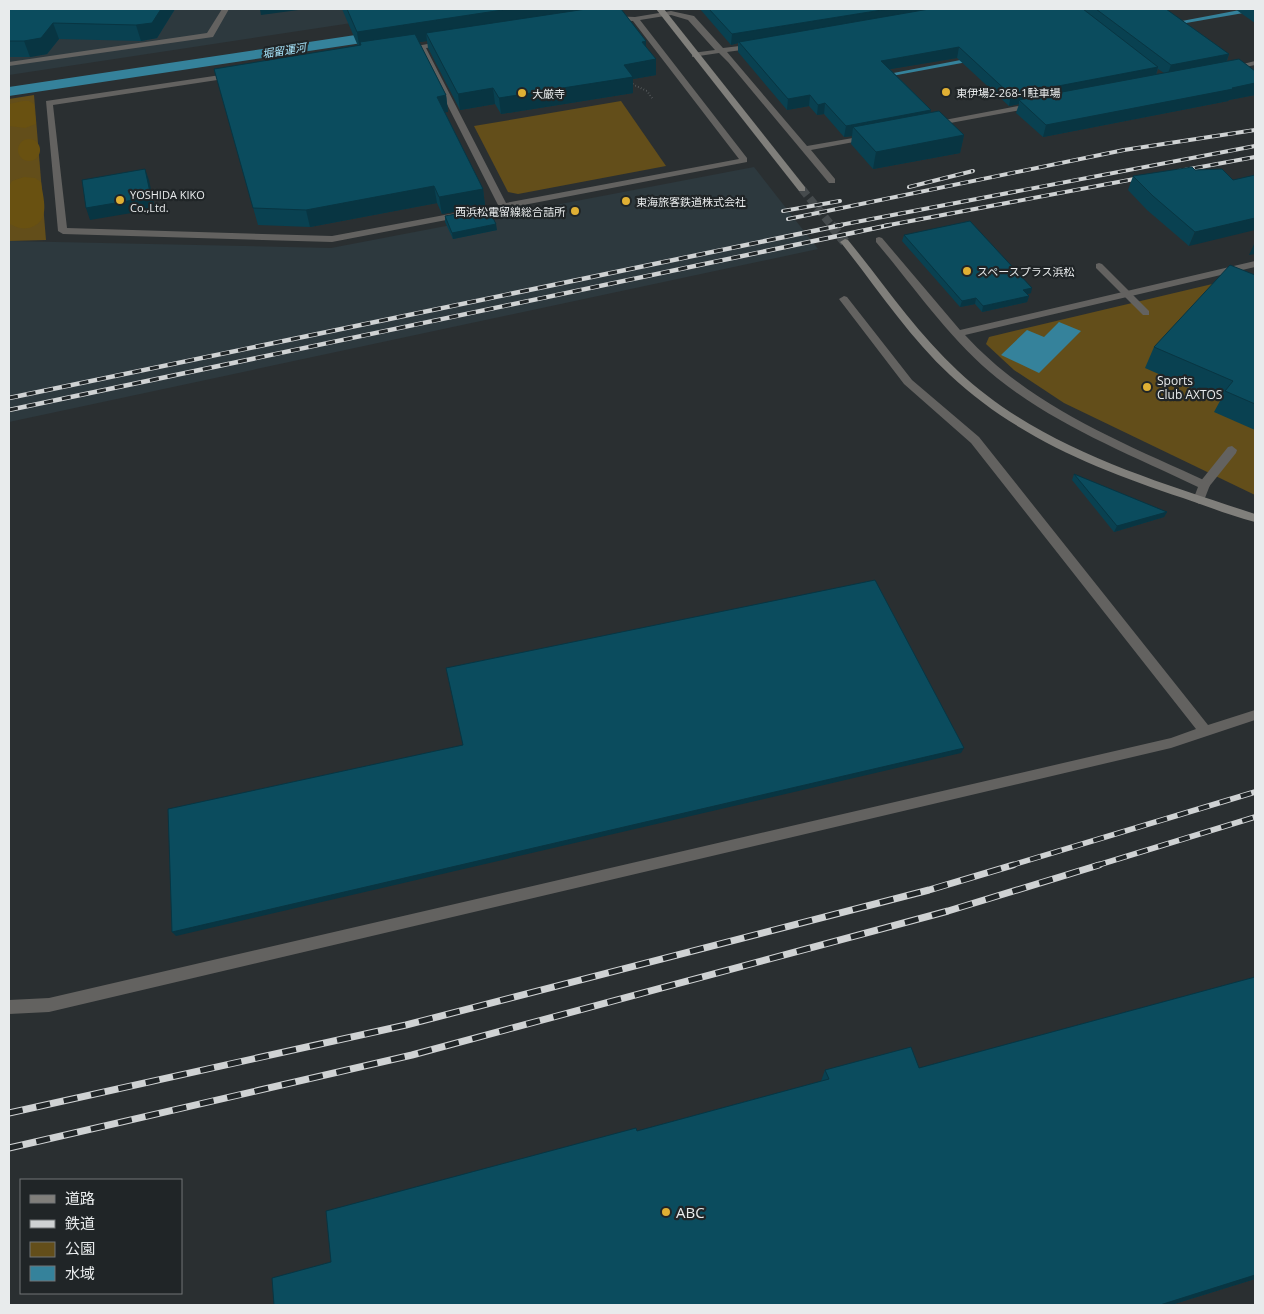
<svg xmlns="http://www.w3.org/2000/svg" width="1264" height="1314" font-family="'Open Sans','Noto Sans JP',sans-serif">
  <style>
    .built { fill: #2d393e }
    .green { fill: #634e1a }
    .forest { fill: #695111 }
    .water { fill: #35829b }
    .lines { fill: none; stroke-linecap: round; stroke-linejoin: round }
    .stream { fill: #35829b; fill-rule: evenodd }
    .secondary-tunnel-far1 { stroke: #464b4d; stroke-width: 8; stroke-dasharray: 8 4; stroke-linecap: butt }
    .secondary-tunnel { stroke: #464b4d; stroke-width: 10; stroke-dasharray: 10 5; stroke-linecap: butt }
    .path { stroke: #707476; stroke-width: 2; stroke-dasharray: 0.5 2.5; stroke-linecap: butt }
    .lane { fill: #636260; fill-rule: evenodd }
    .street { fill: #636260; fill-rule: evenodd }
    .secondary { fill: #807f7b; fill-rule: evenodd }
    .rail-far3-casing { stroke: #cfd2d3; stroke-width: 4 }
    .rail-far2-casing { stroke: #cfd2d3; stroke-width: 4.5 }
    .rail-far1-casing { stroke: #cfd2d3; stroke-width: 5.5 }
    .rail-casing { stroke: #cfd2d3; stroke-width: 7 }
    .rail-far3 { stroke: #202527; stroke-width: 2.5; stroke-dasharray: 8; stroke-linecap: butt }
    .rail-far2 { stroke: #202527; stroke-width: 3; stroke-dasharray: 9; stroke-linecap: butt }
    .rail-far1 { stroke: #202527; stroke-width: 4; stroke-dasharray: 11; stroke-linecap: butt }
    .rail { stroke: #202527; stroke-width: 5; stroke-dasharray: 14; stroke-linecap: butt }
    .wall { fill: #094151; fill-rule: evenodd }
    .shaded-wall { fill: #083542 }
    .building { fill: #0b4c5e; stroke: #083542 }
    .poi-dot { fill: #e0b034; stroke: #202527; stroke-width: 2 }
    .labels { text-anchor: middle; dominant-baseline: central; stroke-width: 4.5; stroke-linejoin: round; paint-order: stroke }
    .far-water-label { font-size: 11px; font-style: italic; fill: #a6e2f8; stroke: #202527 }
    .far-poi-label { font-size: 11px; fill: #e8ebec; stroke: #202527; text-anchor: start }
    .poi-label { font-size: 12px; fill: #e8ebec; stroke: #202527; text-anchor: start }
    .near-poi-label { font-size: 15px; fill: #e8ebec; stroke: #202527; text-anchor: start }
  </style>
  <rect width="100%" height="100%" fill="#2a2f31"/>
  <g class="built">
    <path d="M9 9H444L9 75Z"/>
    <path d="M754 167 818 249 9 422V241L331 248Z"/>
  </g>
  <g class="green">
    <path d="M34 95 46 240 9 241V99Z"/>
    <path d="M621 101 666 166 518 194 508 192 474 126Z"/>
    <path d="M1225 281 1255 288V495L1064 403 1014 370 986 344 989 337Z"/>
  </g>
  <g class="forest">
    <path d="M23 101H29L34 104 36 124 25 128 9 126V104Z"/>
    <circle cx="29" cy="150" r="11"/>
    <path d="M24 177 35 178 41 182C43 198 51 220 32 227 24 230 17 228 10 224L9 186 12 181Z"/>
  </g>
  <g class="water">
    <path d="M529 9H589L9 96V87Z"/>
    <path d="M1059 322 1081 331 1039 373 1001 355 1027 330 1044 337Z"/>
  </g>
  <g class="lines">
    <g class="stream">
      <path d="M1245 9H1255V11L1169 26 1166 24Z"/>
      <path d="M976 57 979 59 978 60 881 78 878 76Z"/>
    </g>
    <path class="secondary-tunnel-far1" d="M802 189 832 226"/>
    <path class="secondary-tunnel" d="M831 225 845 242"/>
    <path class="path" d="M630 83 647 91 652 98"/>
    <g class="lane">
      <path d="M222 9H229L213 37 9 66V62L207 33Z"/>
      <path d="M1099 263 1102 264 1149 311V315H1143L1096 268V264Z"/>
      <path d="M844 296 847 297 912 380 979 437 1208 725 1255 710V720L1171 748 49 1012 9 1014V1000L49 998 1171 738 1196 729 971 443 904 384 839 299Z"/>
      <path d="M1232 446 1237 450 1236 453 1208 488H1200L1198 485 1200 482 1228 447Z"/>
    </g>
    <g class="street">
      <path d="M671 11 694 16 723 48 756 44V48L727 52 807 146 870 135V139L811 150 835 179V183H829L728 62 719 53 692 57V53L715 50 688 20 671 15 640 20 747 158V162L332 242 63 234 58 231 46 101 234 73 238 75 237 77 53 105 67 228 332 236 498 205 419 49 404 51 400 49 444 41 448 43 447 45 426 48 506 203 739 159 633 21 612 20 608 18 612 16 635 17Z"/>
      <path d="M1255 61V65L1231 70 1227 68Z"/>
      <path d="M1034 103H1037V107L934 126 930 124 934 122Z"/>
      <path d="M879 237 882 238 960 330 1255 261V267L965 335C1031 407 1121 442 1208 482L1210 485 1203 503 1199 504 1193 500 1198 487C1129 454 1057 426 997 378 950 340 915 288 876 242V238Z"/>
    </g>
    <g class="secondary">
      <path d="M656 9H664L805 187V191H799Z"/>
      <path d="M845 239 848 240C884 284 916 332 958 371 1040 448 1150 479 1255 514V522C1231 516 1207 506 1183 498 1099 470 1016 437 950 375 909 337 877 288 842 244L840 242Z"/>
    </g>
    <g class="rail-far3-casing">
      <g id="rail-far3">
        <path d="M1179 171 1255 157"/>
        <path d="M909 187 973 171"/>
        <path d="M783 211 840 201"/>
        <path d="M788 219 1124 150 1255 130"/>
        <path d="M835 226 1255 146"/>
        <path d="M884 226 1145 177"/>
      </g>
    </g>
    <g class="rail-far2-casing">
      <g id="rail-far2">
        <path d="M9 398 842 225"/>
        <path d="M9 410 890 225"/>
      </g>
    </g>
    <g class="rail-far1-casing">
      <g id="rail-far1">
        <path d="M1009 866 1255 792"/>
        <path d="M1095 866 1255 817"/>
      </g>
    </g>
    <g class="rail-casing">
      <g id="rail">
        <path d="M9 1113 406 1025 929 890 1013 865"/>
        <path d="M9 1148 412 1055 948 911 1099 865"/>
      </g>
    </g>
    <use href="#rail-far3" class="rail-far3"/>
    <use href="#rail-far2" class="rail-far2"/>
    <use href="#rail-far1" class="rail-far1"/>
    <use href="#rail" class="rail"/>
  </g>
  <g class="wall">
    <path d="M9 9H175L157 38 141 41 59 39 47 54 30 57H9Z"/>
    <path d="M342 9H621L646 41V47L656 75 633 79V93L501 114 495 104 460 110 428 48 427 41 419 42 446 95 448 112H445L483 189 485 206 442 214 437 203 310 227 258 225 214 69 358 46Z"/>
    <path d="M700 9H1166L1229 54 1227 61 1255 71V95L1229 100 1228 101 1043 137 1016 113 1019 104 1009 106 957 58 890 69 931 110 930 112 964 135 960 153 873 169 851 144 852 136 844 137 824 114 817 115 809 106 787 110 738 52V43L731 45ZM1158 69 1164 73 1156 75Z"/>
    <path d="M1235 9H1255V23Z"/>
    <path d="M1222 169 1189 246 1147 210 1128 190 1133 176Z"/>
    <path d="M445 216 497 230 453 239 445 222Z"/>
    <path d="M904 235 1031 293 1027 294 1029 296 1027 302 982 312 975 304 960 307 902 241Z"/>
    <path d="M1255 275V430L1214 412 1220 401 1145 368 1154 347Z"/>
    <path d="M1074 474 1167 512 1164 517 1114 532 1072 480Z"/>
    <path d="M1255 977V1279L1171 1305 331 1262 637 1131 821 1081 825 1070 919 1068Z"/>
  </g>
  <g class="shaded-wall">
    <path d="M161 9H175L157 38 141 41 136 25Z"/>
    <path d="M260 9H306L261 15Z"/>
    <path d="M509 9H602L426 33 427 41 362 51 360 42 362 51H360L357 32Z"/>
    <path d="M888 9H949L739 42 738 43 731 45 732 34Z"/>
    <path d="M53 23 59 39 47 54 30 57 24 41Z"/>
    <path d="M646 41V57L642 42Z"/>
    <path d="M959 47 957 58 879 71 881 61Z"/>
    <path d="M1229 54 1225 65 1167 76 1171 65Z"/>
    <path d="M656 59V75L633 79V93L501 114 499 98 624 65Z"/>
    <path d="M1158 67 1155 78 1019 100V104L1009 106 1011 95Z"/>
    <path d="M1255 83V95L1229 100 1228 101 1043 137 1046 125Z"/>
    <path d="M493 88 495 104 460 110 458 94Z"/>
    <path d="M446 95 448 112 439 113 437 97Z"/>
    <path d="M810 95 809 106 787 110 788 99Z"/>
    <path d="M825 103 824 114 817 115 818 105Z"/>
    <path d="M931 110 928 121 853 127 852 136 844 137 846 126Z"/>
    <path d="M964 135 960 153 873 169 876 152Z"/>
    <path d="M145 169 149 180 155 209 90 220 86 208Z"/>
    <path d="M434 186 437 203 310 227 306 210Z"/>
    <path d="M483 189 485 206 442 214 439 197Z"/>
    <path d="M1255 218V230L1189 246 1195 232Z"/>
    <path d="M496 224 497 230 453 239 452 233Z"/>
    <path d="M1255 242V254L1249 255Z"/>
    <path d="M1032 288 1031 293 1021 296 1023 290Z"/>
    <path d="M1029 296 1027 302 982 312 983 306Z"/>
    <path d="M976 298 975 304 960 307 962 301Z"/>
    <path d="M1167 512 1164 517 1114 532 1117 526Z"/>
    <path d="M964 748 961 753 176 936 172 932Z"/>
    <path d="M1255 1275V1279L1171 1305H1160Z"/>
  </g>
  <g class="building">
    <path d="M9 9H161L152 23 136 25 53 23 41 38 24 41H9Z"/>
    <path d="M347 9H509L357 32Z"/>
    <path d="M586 9H621L646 41 642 42 656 59 624 65 633 77 499 98 493 88 458 94 426 33Z"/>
    <path d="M709 9H888L732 34Z"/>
    <path d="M929 9H1083L1158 67 1011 95 959 47 881 61 931 110 846 126 825 103 818 105 810 95 788 99 739 42Z"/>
    <path d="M1096 9H1166L1229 54 1171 65Z"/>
    <path d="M415 34 446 95 437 97 483 189 439 197 434 186 306 210 253 208 214 69 361 45 360 42Z"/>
    <path d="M1239 59 1255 71V83L1232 88 1233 89 1046 125 1019 100Z"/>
    <path d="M939 111 964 135 876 152 853 127Z"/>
    <path d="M1192 167 1195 170 1222 169 1233 180 1255 175V218L1195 232 1153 196 1133 176Z"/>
    <path d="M145 169 151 197 86 208 82 180Z"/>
    <path d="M488 208 496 224 452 233 445 216Z"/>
    <path d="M970 221 1032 288 1023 290 1029 296 983 306 976 298 962 301 904 235Z"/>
    <path d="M1230 265 1255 275V404L1225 391 1233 381 1154 347Z"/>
    <path d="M1074 474 1167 512 1117 526Z"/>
    <path d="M875 580 964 748 172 932 168 809 463 745 446 668Z"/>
    <path d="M1255 977V1275L1160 1305H274L272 1278 331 1262 326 1211 636 1128 637 1131 829 1079 825 1070 911 1047 919 1068Z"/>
  </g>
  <g class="poi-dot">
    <circle cx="946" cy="92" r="5"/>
    <circle cx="522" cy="93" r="5"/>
    <circle cx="120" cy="200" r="5"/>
    <circle cx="626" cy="201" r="5"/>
    <circle cx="575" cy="211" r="5"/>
    <circle cx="967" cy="271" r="5"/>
    <circle cx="1147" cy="387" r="5"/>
    <circle cx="666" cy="1212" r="5"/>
  </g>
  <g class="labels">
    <g class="far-water-label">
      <text transform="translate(284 50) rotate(-9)">堀留運河</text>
    </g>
    <g class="far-poi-label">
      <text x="956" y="92">東伊場2-268-1駐車場</text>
      <text x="532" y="93">大厳寺</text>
      <text x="130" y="194">YOSHIDA KIKO<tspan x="130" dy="13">Co.,Ltd.</tspan></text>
      <text x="636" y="201">東海旅客鉄道株式会社</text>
      <text x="565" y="211" text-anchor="end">西浜松電留線総合詰所</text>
      <text x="977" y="271">スペースプラス浜松</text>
    </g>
    <g class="poi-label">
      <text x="1157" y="380">Sports<tspan x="1157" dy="14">Club AXTOS</tspan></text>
    </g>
    <g class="near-poi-label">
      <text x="676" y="1212">ABC</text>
    </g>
  </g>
  <rect width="1264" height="1314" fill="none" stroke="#e8ebec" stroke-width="20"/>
  <rect x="20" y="1179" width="162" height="115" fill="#202527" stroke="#707476"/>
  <rect x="30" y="1195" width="25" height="8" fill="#807f7b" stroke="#707476"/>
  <text x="65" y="1204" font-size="15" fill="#e8ebec">道路</text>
  <rect x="30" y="1220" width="25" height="8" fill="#cfd2d3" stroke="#707476"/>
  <text x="65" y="1229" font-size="15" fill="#e8ebec">鉄道</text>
  <rect x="30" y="1242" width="25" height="15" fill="#634e1a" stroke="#707476"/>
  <text x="65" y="1254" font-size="15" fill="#e8ebec">公園</text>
  <rect x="30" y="1266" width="25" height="15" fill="#35829b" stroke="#707476"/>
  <text x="65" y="1279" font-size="15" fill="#e8ebec">水域</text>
</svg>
